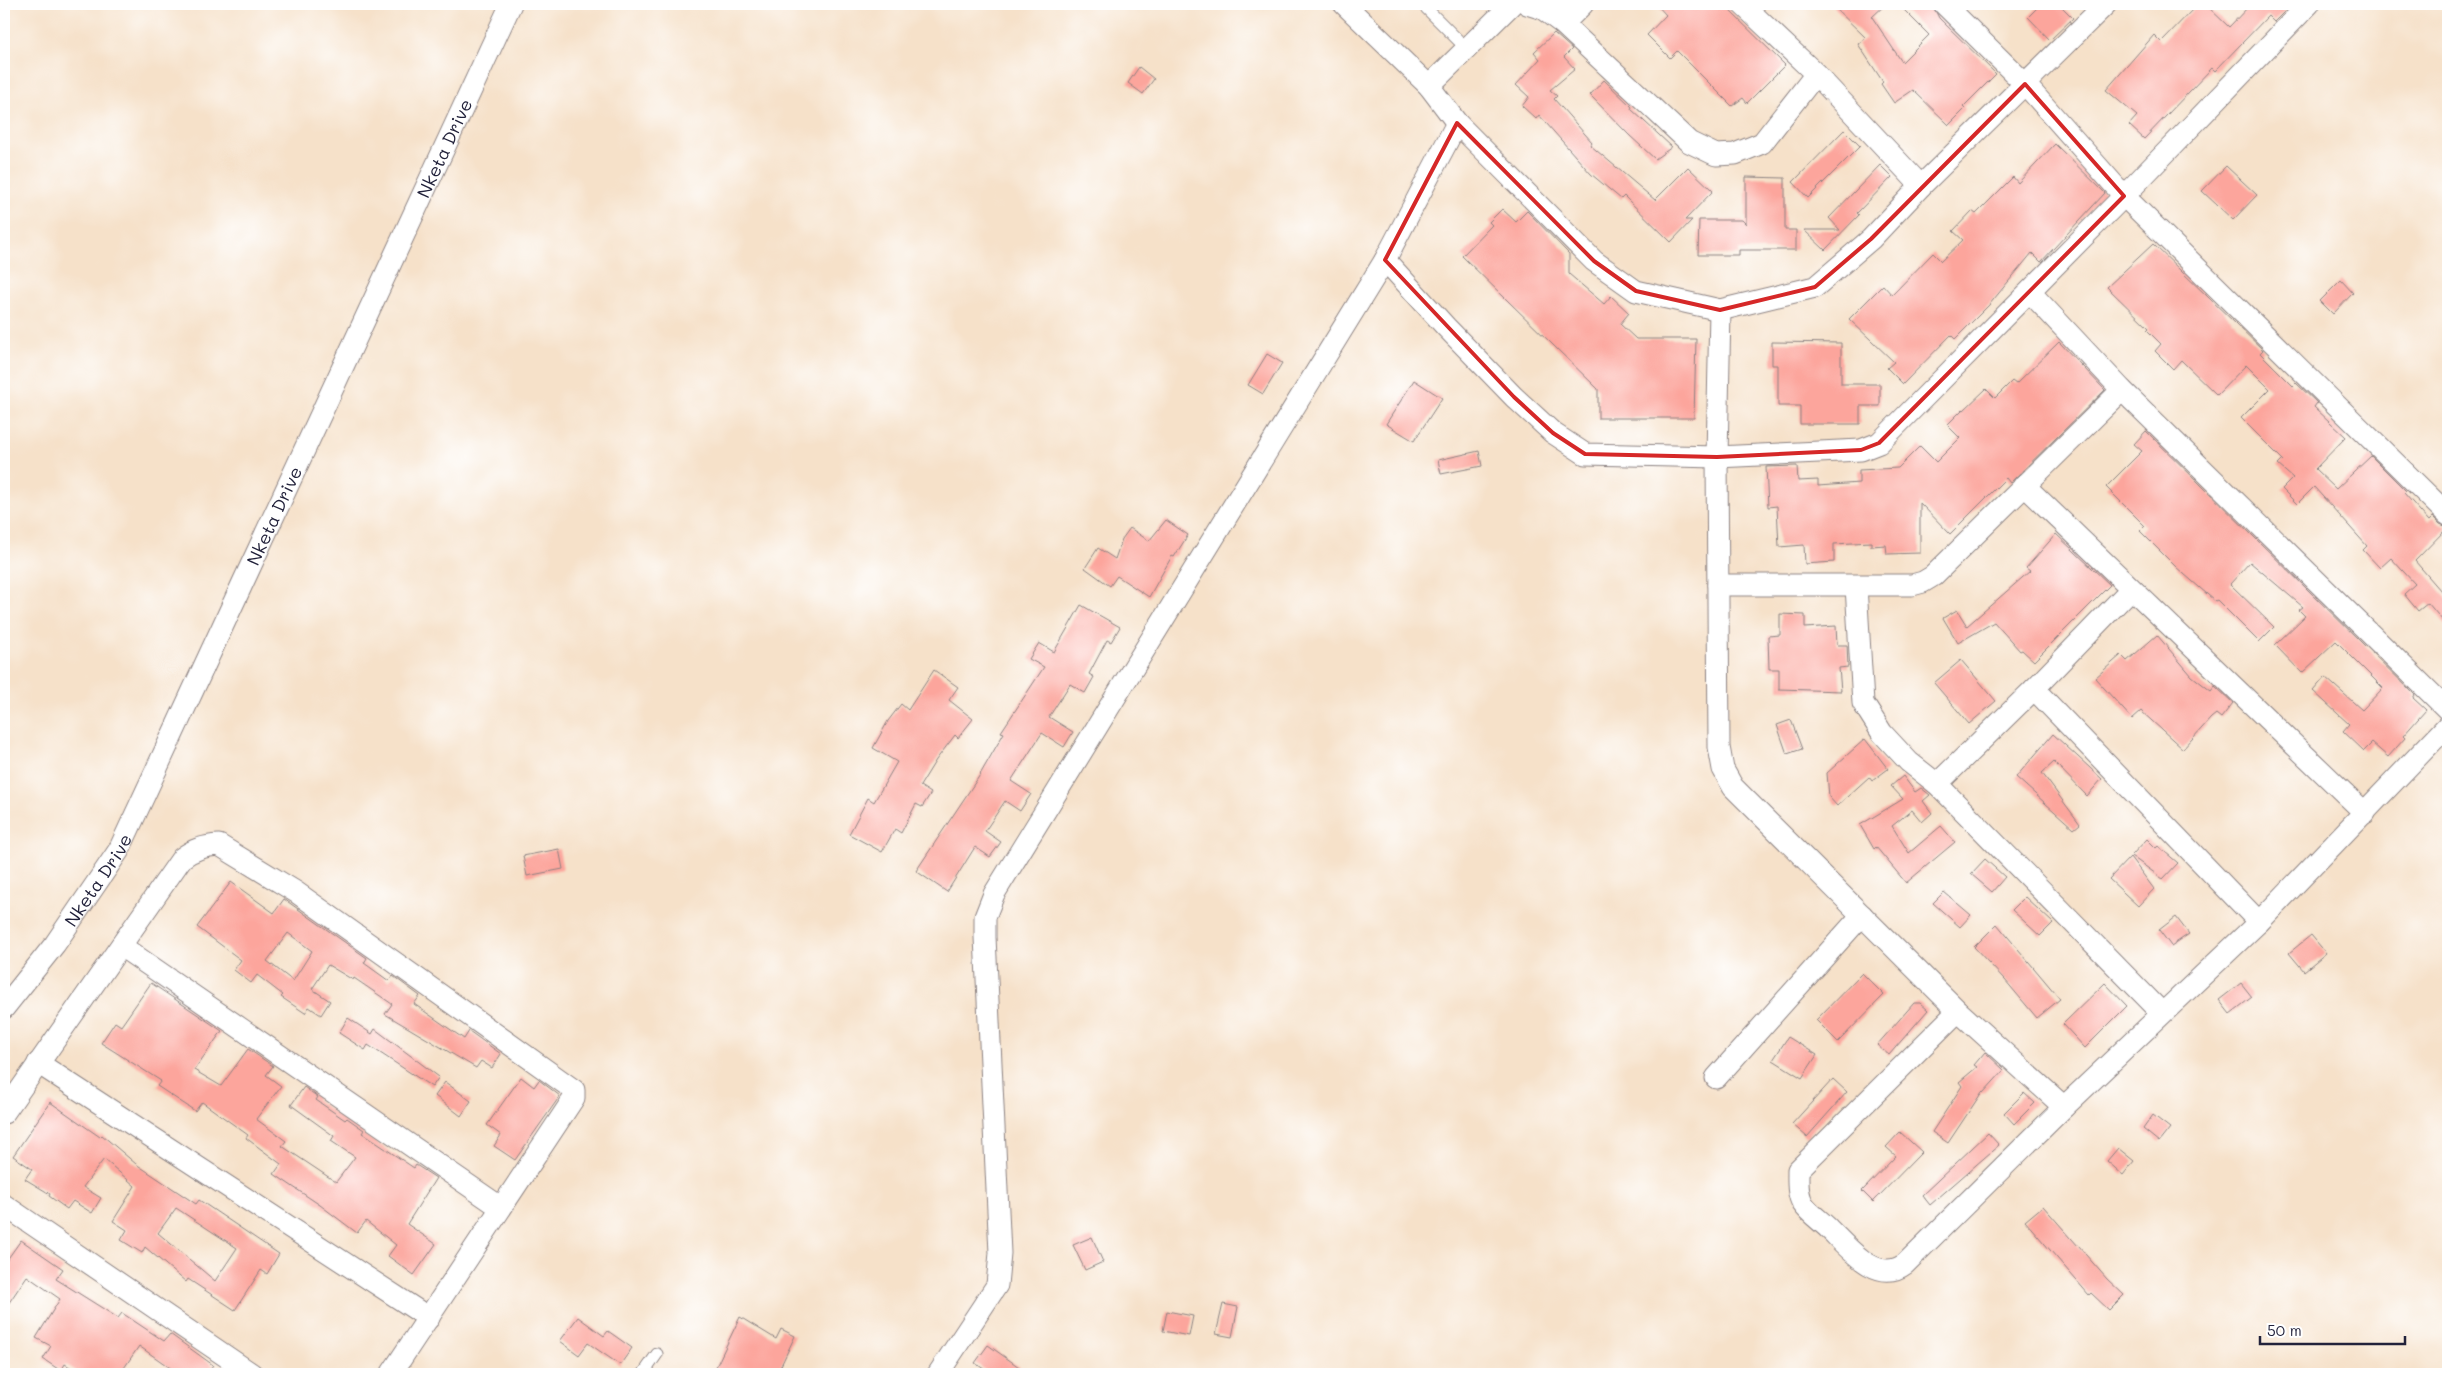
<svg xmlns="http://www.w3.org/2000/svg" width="2452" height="1378" viewBox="0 0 2452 1378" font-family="Mali,sans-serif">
<rect width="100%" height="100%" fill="#fff"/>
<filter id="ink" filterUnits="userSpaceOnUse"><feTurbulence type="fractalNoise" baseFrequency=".02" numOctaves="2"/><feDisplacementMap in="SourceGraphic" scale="10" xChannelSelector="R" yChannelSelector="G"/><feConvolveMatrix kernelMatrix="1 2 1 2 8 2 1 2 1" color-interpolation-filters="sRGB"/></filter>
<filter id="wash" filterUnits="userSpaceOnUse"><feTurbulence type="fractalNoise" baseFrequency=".0096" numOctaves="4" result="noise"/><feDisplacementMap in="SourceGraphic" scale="20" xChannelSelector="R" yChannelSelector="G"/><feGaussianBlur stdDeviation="1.12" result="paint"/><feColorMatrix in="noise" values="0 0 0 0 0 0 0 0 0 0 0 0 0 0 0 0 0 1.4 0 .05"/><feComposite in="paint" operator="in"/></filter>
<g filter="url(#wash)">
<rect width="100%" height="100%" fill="#f6e1c9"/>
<g id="blocks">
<path fill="#fca59c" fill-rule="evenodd" d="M1656 4H1723L1785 65 1747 103 1743 98 1732 106 1677 51 1670 58 1647 35 1666 15Z
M1831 4H1886L1872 17 1902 62 1929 35 1898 4H1932L1939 18 1996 74 1963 107 1965 109 1949 125 1913 90 1894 103 1881 84 1883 82 1858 44 1866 38Z
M2041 4H2059L2073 18 2050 40 2028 17Z
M2198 4H2205L2229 27 2251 4H2292L2274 22 2268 16 2215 71 2212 68 2144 139 2129 125 2137 116 2106 90 2154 35 2161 42Z
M1554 33 1572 49 1564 57 1575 69 1550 90 1557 96 1554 99 1592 142 1590 145 1655 200 1688 167 1713 191 1685 220H1692L1671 242 1624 196 1621 199 1591 174 1539 115 1536 119 1522 106 1529 97 1516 85 1540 59 1534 52Z
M1139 67 1154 79 1143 94 1128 83Z
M1604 80 1632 107 1631 109 1672 147 1655 159 1629 135 1590 95Z
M1844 130 1860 146 1808 198 1793 182Z
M2055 144 2105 193 2041 262 2032 253 1989 305 1955 339 1951 335 1903 384 1887 368 1894 362 1849 319 1883 285 1892 295 1933 253 1941 261 1963 240 1953 231 1972 211 1976 214 2013 177 2018 183Z
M1880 165 1892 177 1857 213 1859 215 1825 250 1804 230H1840L1829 218Z
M2226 166 2257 195 2233 220 2202 191Z
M1746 177 1785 178V230H1796V250H1739V255H1698L1699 220H1742L1746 224Z
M1502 209 1516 222 1527 211 1569 254V274L1604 304 1611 296 1629 313 1620 324 1636 339H1696L1694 418H1598V389L1462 256 1492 225 1489 222Z
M2153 244 2263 350 2260 353 2293 386 2296 383 2317 403 2314 407 2346 437 2315 469 2336 489 2371 456 2406 491 2404 493 2429 521 2433 517 2440 524 2448 527 2415 561 2448 599V627L2428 603 2418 611 2404 594 2415 584 2391 558 2380 568 2363 550 2367 546 2314 487 2297 504 2282 489 2293 478 2278 465 2283 460 2241 418 2270 389 2246 365 2217 395 2181 360 2173 369 2155 351 2161 344 2147 330 2149 328 2107 287Z
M2341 280 2353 293 2333 314 2320 301Z
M1772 342 1841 343V384H1880V406H1860V424H1800V406H1778V365H1772Z
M2059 342 2105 390 2010 483 2006 478 1950 534 1920 503V553L1887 554 1886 545 1871 546V542L1834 544V562L1805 564 1804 545 1779 547 1777 506 1768 507 1766 467 1797 466 1798 481 1818 480V486L1859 483V470L1898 468 1920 446 1936 462 1960 438 1947 425 1963 409 1964 410 1986 389 1995 398 2012 381 2016 384Z
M1267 354 1282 363 1263 394 1248 385Z
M1414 380 1442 398 1414 441 1386 424Z
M2146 431 2415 695 2413 698 2426 710 2403 736 2405 738 2388 757 2372 743 2364 751 2343 731 2349 724 2313 691 2325 677 2362 710 2383 688 2336 641 2302 673 2275 645 2305 616 2299 610 2303 607 2250 562 2230 584 2274 627 2259 642 2217 600 2215 601 2176 567 2140 531 2145 526 2106 487 2142 451 2134 444Z
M1479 451 1482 466 1441 474 1438 460Z
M1166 520 1188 535 1174 557 1172 556 1149 597 1117 576 1110 586 1085 568 1098 548 1115 559 1122 539 1130 528 1149 541Z
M2056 534 2110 585 2034 661 2022 650 2020 651 1994 622 1958 643 1943 618 1957 610 1967 626 2030 571 2026 568Z
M1081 605 1120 627 1111 642 1107 640 1089 674 1094 677 1085 693 1070 684 1049 717 1073 732 1064 747 1042 733 1011 781 1031 794 1020 811 1005 801 985 831 1001 842 990 857 975 847 947 892 916 871 978 778 1004 733 1001 732 1044 667 1029 659 1039 643 1054 652Z
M1780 614 1805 615V628L1836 626 1837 645H1847L1848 667 1839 668 1841 691 1779 689V669H1769L1768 636 1780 635Z
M2157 635 2192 676 2211 691 2215 686 2233 703 2221 718 2216 714 2211 718 2183 749 2141 711 2132 719 2095 678 2121 655 2127 661Z
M1961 660 1996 701 1969 724 1934 683Z
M934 670 958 687 949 700 973 719 958 738 955 735 936 760 920 786 931 793 922 807 916 804 901 833 895 829 882 852 849 834 868 798 874 802 897 762 873 748 888 721 901 704 908 710Z
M1791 720 1802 749 1787 754 1777 725Z
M2053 734 2102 779 2087 796 2054 762 2042 773 2080 824 2074 829 2016 777Z
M1865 739 1888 769 1872 781 1869 777 1837 806 1829 797 1827 773Z
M1903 776 1915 792 1921 788 1930 795 1923 801 1932 813 1922 822 1912 810 1892 826 1909 853 1941 826 1955 842 1906 883 1876 847 1874 849 1860 825 1903 799 1891 786Z
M2147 839 2156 848 2158 846 2178 863 2163 879 2131 856Z
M559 849 563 869 527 876 523 856Z
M2130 857 2154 889 2138 906 2109 879Z
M1985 859 2005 877 1992 892 1971 874Z
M231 882 274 913 284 899 319 924 367 958 364 963 389 981 393 976 420 996 414 1004 464 1039 469 1031 501 1054 492 1068 481 1061 476 1068 385 1014 392 1004 354 978 353 980 328 965 312 989 330 1001 321 1015 309 1007 305 1013 281 997 283 995 257 975 251 983 234 970 241 960 197 927ZM288 933 312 951 293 981 267 961Z
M1944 892 1971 915 1960 927 1933 903Z
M2025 897 2053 923 2040 936 2012 910Z
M2176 917 2189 934 2171 946 2159 930Z
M1997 924 2060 999 2037 1018 2005 980 1974 947Z
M2311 935 2326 953 2304 971 2289 953Z
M1862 973 1884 995 1838 1042 1816 1020Z
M151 983 222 1031 194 1070 221 1086 248 1049 273 1066 266 1075 281 1086 256 1119 286 1141 282 1146 336 1182 355 1157 331 1141 334 1136 291 1105 304 1087 318 1097 316 1100 345 1120 347 1118 364 1130 362 1133 414 1168 416 1165 436 1178 407 1224 436 1244 414 1275 388 1256 396 1245 366 1221 357 1233 320 1205 274 1174 281 1164 246 1138 248 1135 202 1102 195 1111 157 1086 161 1081 101 1043 115 1022 121 1026Z
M2105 983 2127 1006 2085 1048 2063 1024Z
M2241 983 2252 997 2230 1014 2219 1000Z
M1914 1003H1920L1928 1010 1889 1055 1877 1045Z
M348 1018 372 1034 375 1029 439 1077 432 1087 368 1045 365 1050 339 1033Z
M1788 1037 1817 1055 1802 1078 1773 1060Z
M1985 1052 2004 1070 1983 1093 1982 1092 1948 1143 1932 1132 1962 1086 1959 1082 1977 1067 1974 1065Z
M521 1077 534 1087 539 1080 560 1096 515 1160 494 1146 501 1135 487 1125Z
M1833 1079 1847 1092 1807 1137 1792 1124Z
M445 1082 471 1101 461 1116 435 1096Z
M2024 1093 2035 1103 2014 1124 2004 1113Z
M50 1102 100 1137 102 1135 136 1164 196 1204 199 1200 279 1254 267 1274 261 1270 235 1310 188 1279 186 1282 145 1247 142 1253 121 1240 127 1230 113 1221 135 1186 104 1159 83 1187 101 1198 92 1213 73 1201 67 1209 49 1196 50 1194 25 1179 32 1169 13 1156ZM176 1208 237 1248 215 1281 158 1233Z
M2153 1115 2170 1128 2159 1142 2143 1129Z
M1900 1132 1922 1152 1873 1202 1862 1191 1896 1156 1886 1147Z
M1988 1133 1999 1145 1930 1205 1922 1195Z
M2118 1148 2134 1161 2123 1175 2107 1161Z
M2043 1206 2107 1279 2124 1295 2109 1310 2091 1293 2089 1295 2025 1221Z
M1092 1237 1103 1262 1085 1270 1073 1245Z
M21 1240 63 1269 56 1279 118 1318 122 1313 164 1341 170 1334 213 1365 206 1374H179L139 1346 120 1374H81L65 1364 61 1371 43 1359 51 1346 36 1338 60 1299 27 1276 4 1310V1264Z
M1223 1304 1238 1307 1232 1337 1216 1334Z
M1167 1311 1193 1316 1189 1336 1163 1331Z
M578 1317 604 1336 608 1331 632 1348 620 1365 588 1343 579 1355 560 1341Z
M740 1317 776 1339 781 1329 795 1336 777 1374H725L715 1369Z
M988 1345 1029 1374H991L975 1363Z"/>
</g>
</g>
<g filter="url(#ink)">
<use href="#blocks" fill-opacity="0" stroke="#8c8282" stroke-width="1"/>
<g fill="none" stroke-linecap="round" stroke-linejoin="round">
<g stroke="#8c8282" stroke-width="13">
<path id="lane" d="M1422 4 1467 49
M643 1374 657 1354"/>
</g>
<g stroke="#8c8282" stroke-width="23">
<g id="street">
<path d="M1344 4 1429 86 1457 123 1594 261 1636 291 1720 310 1815 287 1871 239 1921 186 2106 4"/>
<path d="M1527 4 1543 9 1563 24 1689 142 1716 155 1735 154 1762 143 1816 74"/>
<path d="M1742 4 1816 74 1921 186"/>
<path d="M1944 4 2025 84 2124 196 2448 515"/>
<path d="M1563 24 1583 4"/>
<path d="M1429 86 1512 4"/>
<path d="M1385 260 1446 327 1514 397 1553 433 1585 454 1717 457 1861 450 1879 443 2124 196 2309 4"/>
<path d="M2030 292 2122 390 2448 710"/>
<path d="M1720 310 1717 457 1719 747 1723 769 1733 787 1958 1011 2064 1107"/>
<path d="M2024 485 2365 813"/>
<path d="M1718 585H1912L1923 582 1933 576 2122 390"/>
<path d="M1856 586 1863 703 1882 733 1909 762 1937 784 2162 1013"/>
<path d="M2034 689 2259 922"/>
<path d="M1937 784 2034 689 2131 589"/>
<path d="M121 946 500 1207"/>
<path id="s1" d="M4 1008 55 944 119 850 511 4"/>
<path d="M1958 1011 1798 1170C1798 1182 1797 1194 1803 1204 1809 1213 1821 1221 1829 1229 1848 1247 1877 1285 1905 1264L2064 1107 2259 922 2448 725"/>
<path d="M38 1063 429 1318"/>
<path d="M1716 1078 1862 915"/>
<path d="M4 1113 182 858C194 849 204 846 219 845L296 892 574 1090V1098L391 1374"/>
<path d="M4 1205 252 1374"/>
<path d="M938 1374 997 1285 1000 1253 985 937V917L994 894 1385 260 1457 123"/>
</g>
</g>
<use href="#lane" stroke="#fff" stroke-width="11"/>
<use href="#street" stroke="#fff" stroke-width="21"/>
</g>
</g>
<path fill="none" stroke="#d62828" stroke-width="4" stroke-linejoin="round" d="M2025 84 2124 196 1879 443 1861 450 1717 457 1585 454 1553 433 1514 397 1385 260 1457 123 1594 261 1636 291 1720 310 1815 287 1871 239Z"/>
<g text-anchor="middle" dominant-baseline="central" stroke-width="4" stroke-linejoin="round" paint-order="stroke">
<g font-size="18" fill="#22223b" stroke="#fff">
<text stroke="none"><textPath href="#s1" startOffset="969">Nketa Drive</textPath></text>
<text stroke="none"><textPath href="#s1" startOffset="564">Nketa Drive</textPath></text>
<text stroke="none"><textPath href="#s1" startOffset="159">Nketa Drive</textPath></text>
</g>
</g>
<rect width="2452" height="1378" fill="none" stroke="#fff" stroke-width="20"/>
<path d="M2260 1336v8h145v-8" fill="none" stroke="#22223b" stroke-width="2.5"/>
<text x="2267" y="1336" font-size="15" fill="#22223b" stroke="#ffffff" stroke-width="4" paint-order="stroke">50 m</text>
</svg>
